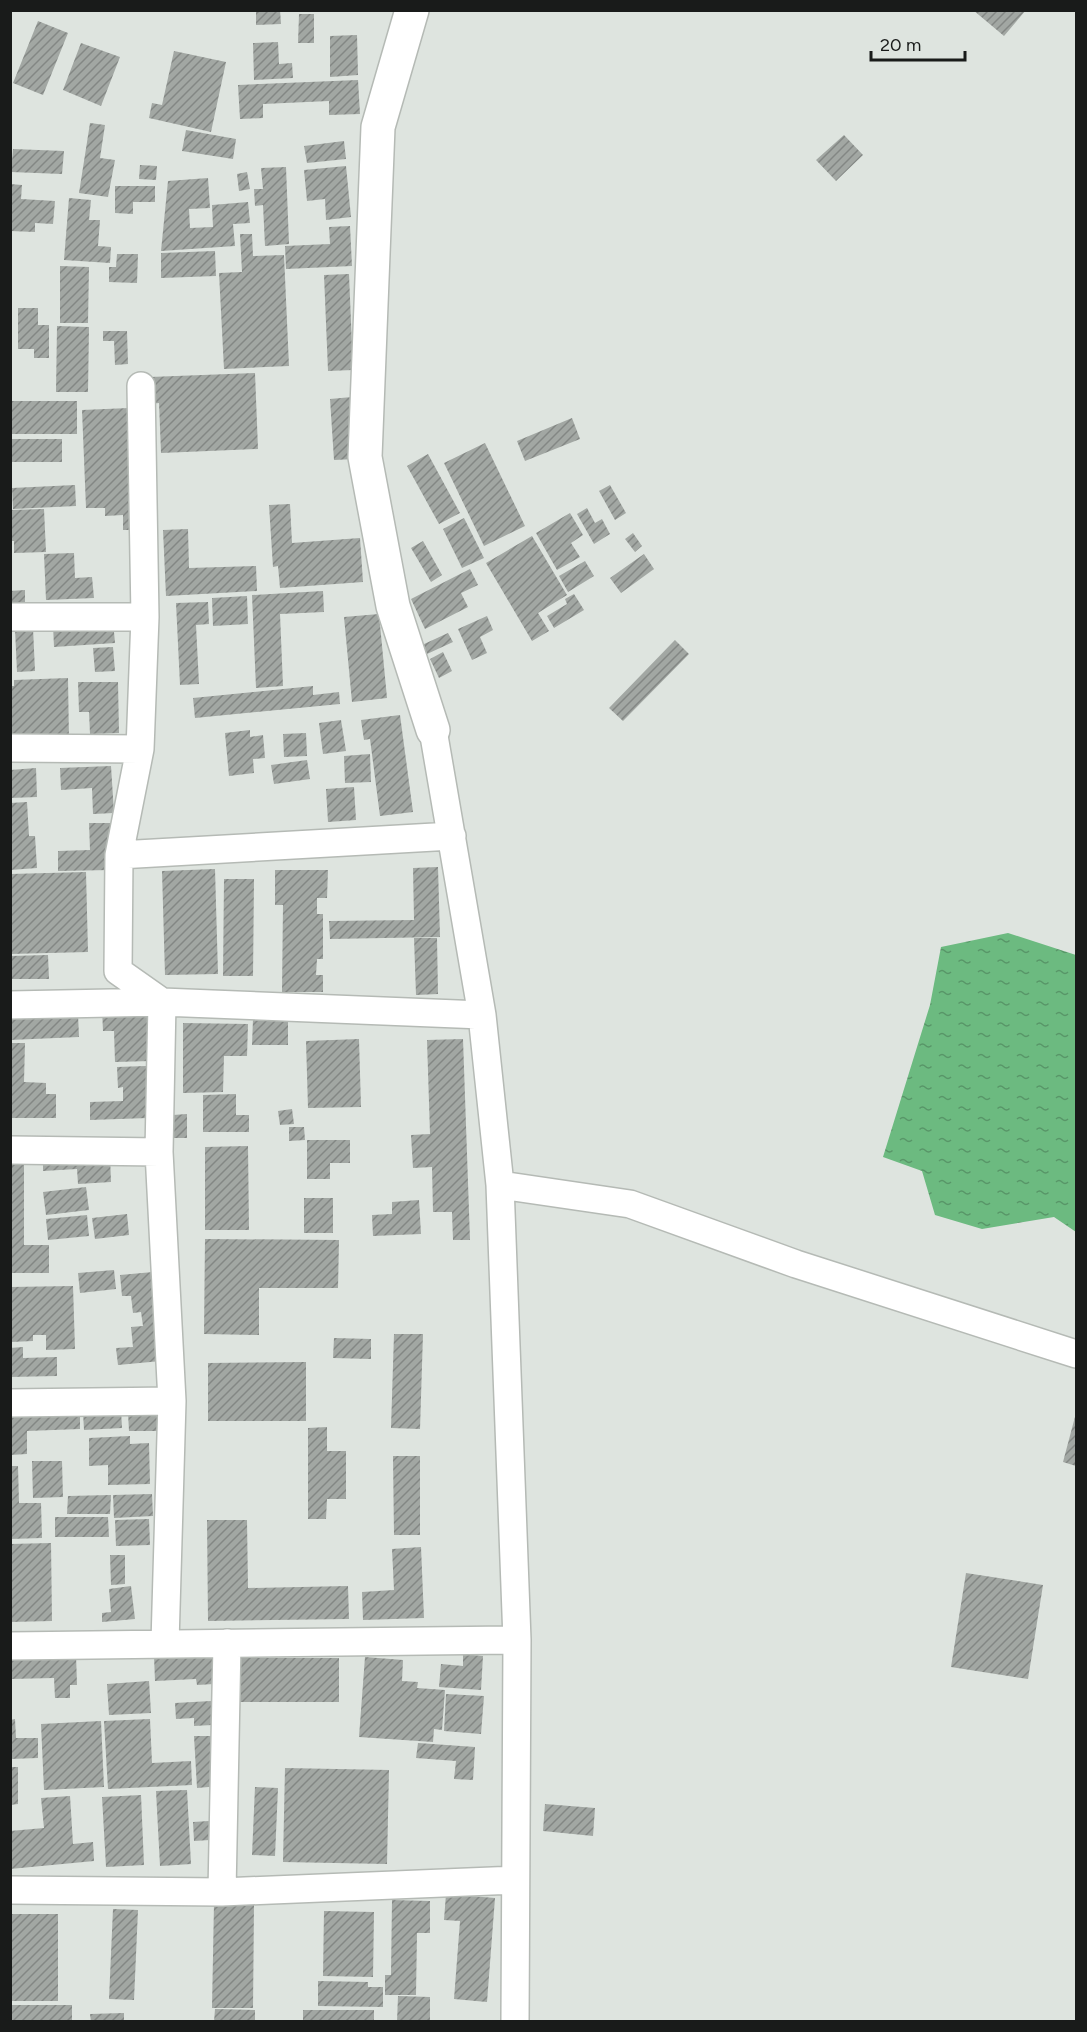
<svg xmlns="http://www.w3.org/2000/svg" width="1087" height="2032" viewBox="0 0 1087 2032" font-family="Figtree,sans-serif">
<defs>
<pattern id="water-ripples" width="26" height="14" patternUnits="userSpaceOnUse" patternTransform="scale(1.5)"><rect width="26" height="14" fill="#6cba80"/><path d="M2 4q2-2 4 0t4 0M15 11q2-2 4 0t4 0" fill="none" stroke="#589668"/></pattern>
<pattern id="building-hatch" width="6" height="6" patternUnits="userSpaceOnUse" patternTransform="scale(1.5)"><rect width="6" height="6" fill="#a2a7a3"/><path d="M-1 1l2-2M0 6l6-6M5 7l2-2" fill="none" stroke="#838784"/></pattern>
</defs>
<rect width="100%" height="100%" fill="#dee4df"/>
<path fill="url(#water-ripples)" d="M1008 933 1076 955V1232L1054 1217 982 1229 935 1215 922 1171 883 1157 930 1005 941 947Z"/>
<path fill="url(#building-hatch)" d="M256 10H280L281 24 256 25Z
M973 10H1026L1004 36Z
M299 14H314V43H298Z
M38 21 68 33 43 95 13 83Z
M357 35 358 75 330 77V36Z
M278 42 279 64 292 63 293 78 254 80 253 43Z
M81 43 120 57 101 106 63 90Z
M174 51 226 62 211 132 149 118 152 103 162 105Z
M358 80 360 114 329 115V101L263 104V118L240 119 238 85Z
M90 123 105 125 100 158 115 160 108 197 79 193Z
M186 130 236 139 233 159 182 151Z
M844 135 863 155 836 181 816 160Z
M344 141 346 159 307 163 304 146Z
M13 149 64 151 62 174 11 172Z
M140 165 157 166 156 180 139 179Z
M346 166 351 217 326 220 325 199 307 201 304 170Z
M286 167 289 244 265 246 263 205 255 206 254 189H263L261 168Z
M247 172 250 189 239 191 237 174Z
M208 178 210 208 189 209 190 228 213 227 212 205 248 202 250 223 233 224 235 246 161 251 168 181Z
M10 184 22 185 21 199 55 201 53 224 35 223V232L10 231Z
M115 186H155V202H133V214L115 213Z
M69 198 91 200 89 220H100L98 246 111 247 110 263 64 260Z
M350 226 352 266 286 269 285 246 330 244 329 227Z
M240 234H252L253 256 284 255 289 366 224 369 219 273 242 272Z
M215 251 216 276 161 278V253Z
M117 254H138L137 283 109 282V267H116Z
M60 266 89 267 88 323H60Z
M349 274 353 370 328 371 324 275Z
M18 308H38V325H49V358H34V349H18Z
M57 326 89 327 88 392H56Z
M103 331H127L128 364 115 365 114 341H103Z
M255 373 258 449 161 453 159 403 151 404 150 377Z
M352 397 356 459 334 460 330 399Z
M10 401H77V434H10Z
M129 408 134 530H123V515L105 516V508H86L82 410Z
M572 418 580 439 525 461 517 441Z
M10 439H62V462H10Z
M485 443 525 526 484 546 444 463Z
M428 454 460 513 439 524 407 466Z
M75 485 76 506 13 509 12 488Z
M610 485 626 513 615 520 599 491Z
M290 504 292 543 360 538 363 582 280 588 278 566 273 567 269 505Z
M587 508 595 523 602 519 610 534 594 544 577 514Z
M44 509 46 552 14 553V541H10V510Z
M570 513 583 535 571 543 580 557 557 570 536 533Z
M464 518 484 558 462 568 443 529Z
M188 529 189 568 256 566 257 591 166 596 163 530Z
M633 533 642 546 635 552 625 539Z
M532 536 567 595 538 613 549 631 532 641 486 563Z
M423 541 442 575 431 582 411 548Z
M74 553 75 578 92 577 94 598 46 600 44 554Z
M644 554 654 569 621 593 610 578Z
M585 561 594 576 568 592 559 576Z
M470 569 478 585 461 593 468 607 425 629 411 599Z
M25 590V602H10V591Z
M323 591 324 612 280 614 283 686 256 688 252 595Z
M574 594 584 610 554 628 547 616 567 604 565 599Z
M247 596 248 624 213 626 212 598Z
M208 602 209 624 196 625 199 684 180 685 176 603Z
M379 614 387 698 352 702 344 617Z
M487 616 493 630 480 637 487 653 472 660 458 629Z
M113 621 115 643 54 647 53 625Z
M33 628 35 671 17 672 15 629Z
M448 633 453 642 427 654 422 645Z
M675 640 689 654 623 721 609 708Z
M113 647 115 671 95 672 93 648Z
M443 652 452 671 439 678 430 659Z
M68 678 69 741 10 743V686H14V680Z
M78 682H118L119 733 90 734 89 712H79Z
M313 686V695L339 692 340 704 195 718 193 698Z
M400 715 413 812 380 816 370 739 364 740 361 720Z
M341 720 346 751 323 754 319 723Z
M250 730V737L263 735 265 758 253 759 254 773 229 776 225 733Z
M306 733 307 756 284 757 283 734Z
M370 754 371 782 345 783 344 756Z
M307 760 310 779 274 784 271 765Z
M111 766 114 813 93 814 92 788 61 790 60 768Z
M36 768 37 797 10 798V770Z
M354 787 356 820 328 822 326 789Z
M27 802 29 836H35L37 868 10 870V803Z
M89 823H110L111 870 58 871V851L90 850Z
M438 867 440 937 330 939 329 921 414 920 413 868Z
M215 869 218 974 165 975 162 871Z
M275 870H328L327 898H317V914H323V959H317L316 975H323V992H282L283 905H275Z
M86 872 88 952 10 954V874Z
M224 879H254L253 976H223Z
M414 938H437L438 994 416 995Z
M48 955 49 979H10V956Z
M149 1008 151 1061 115 1062 114 1031H103L102 1009Z
M78 1014 79 1037 10 1040V1017Z
M253 1019H288V1045H252Z
M183 1023 248 1024 247 1056H224L223 1092 183 1093Z
M359 1039 361 1107 308 1108 306 1041Z
M463 1039 470 1240H453L452 1212H433L432 1167 413 1168 411 1135 430 1134 427 1040Z
M10 1043H25L24 1082 46 1083V1094H56V1118H10Z
M146 1066 148 1118 90 1120V1102L123 1101V1087L118 1088 117 1067Z
M236 1094V1115H249V1132H203V1095Z
M292 1109 294 1124 280 1125 278 1111Z
M187 1114V1138H174L173 1115Z
M289 1127H304L305 1140 289 1141Z
M307 1140H350V1163H330V1179H307Z
M248 1146 249 1230H205V1147Z
M110 1156 111 1182 78 1184 77 1169 43 1171V1160Z
M10 1164H24V1245H49V1273H10Z
M86 1187 89 1210 46 1215 43 1192Z
M304 1198H333V1233H304Z
M419 1200 421 1234 373 1236 372 1215 392 1214V1202Z
M127 1214 129 1235 95 1239 92 1218Z
M87 1215 89 1236 48 1240 46 1219Z
M205 1239 339 1240 338 1288H259V1335L204 1334Z
M114 1270 116 1289 80 1293 78 1273Z
M153 1272 161 1361 118 1365 116 1348 133 1347 131 1327 143 1326 141 1312 133 1313 131 1296H122L120 1275Z
M73 1286 75 1349 46 1350V1335H33V1341L11 1342 10 1287Z
M394 1334H423L420 1429 391 1428Z
M334 1338 371 1339V1359L333 1358Z
M23 1347V1358L57 1357V1376L10 1377V1348Z
M306 1362V1421H208V1363Z
M121 1410 122 1428 84 1430 83 1412Z
M80 1412V1429L27 1431V1454L10 1455V1414Z
M162 1412V1431H129L128 1413Z
M1076 1413V1466L1063 1462Z
M327 1427V1451H346V1499H327L326 1519H308V1428Z
M130 1436V1444L149 1443 150 1484 108 1485V1465L89 1466V1438Z
M393 1456H420V1535H394Z
M32 1461H62L63 1497 33 1498Z
M10 1466H18L19 1503H41L42 1538 10 1539Z
M152 1494 153 1516 114 1518 113 1495Z
M111 1495 110 1514H67L68 1496Z
M55 1517H108L109 1537H55Z
M149 1519 150 1545 116 1546 115 1520Z
M207 1520H247L248 1588 348 1586 349 1619 208 1621Z
M51 1543 52 1621 10 1622V1544Z
M421 1547 424 1618 363 1620 362 1592 394 1590 392 1549Z
M110 1555H125V1584L111 1585Z
M966 1573 1043 1585 1028 1679 951 1667Z
M131 1586 135 1619 102 1622V1613L111 1612 109 1589Z
M212 1652 214 1684 197 1685 196 1679 155 1681 154 1656Z
M76 1654 77 1685H70V1698H55L54 1678 10 1679V1655Z
M463 1654 483 1656 481 1690 439 1687 441 1664 463 1666Z
M365 1657 403 1660 402 1681 418 1682 417 1688 445 1690 442 1730 434 1729 433 1742 359 1737Z
M228 1658H339V1702H228Z
M149 1681 151 1713 109 1715 107 1684Z
M446 1694 484 1696 481 1734 444 1731Z
M211 1701 212 1725 194 1726V1718L176 1719 175 1703Z
M15 1719 16 1738H38V1758L10 1759V1720Z
M150 1719 152 1763 191 1761 192 1785 108 1789 104 1721Z
M101 1721 104 1787 44 1790 41 1724Z
M194 1736H211L212 1764 220 1786 197 1788Z
M418 1743 475 1747 473 1780 454 1779 456 1761 416 1758Z
M10 1767H18V1804L10 1805Z
M285 1768 389 1770 387 1864 283 1862Z
M255 1787 278 1788 275 1856 252 1855Z
M187 1790 191 1864 160 1866 156 1791Z
M141 1795 144 1865 106 1867 102 1797Z
M70 1796 73 1844 93 1842 94 1861 10 1869V1831L44 1828 41 1798Z
M545 1804 595 1808 593 1836 543 1831Z
M209 1821 210 1840 194 1841 193 1822Z
M446 1894 495 1898 487 2002 454 1999 460 1921 444 1920Z
M392 1900 430 1901V1933H417L416 1995H385V1975H391Z
M214 1903 254 1904 253 2008H212Z
M113 1909 138 1910 134 2000 109 1999Z
M324 1911 374 1912 373 1977 323 1976Z
M10 1914H58V2001H10Z
M318 1981 368 1982V1987H383V2007L318 2006Z
M398 1996 430 1997V2022H397Z
M10 2005H72V2022H10Z
M215 2009 255 2010V2022H214Z
M303 2010H374V2022H303Z
M124 2013V2022H91L90 2014Z"/>
<g fill="none" stroke-linecap="round" stroke-linejoin="round">
<g stroke="#b5bab5" stroke-width="30">
<path id="minor" d="M141 386 145 617 140 749 119 855 118 971 162 1002 159 1152 172 1401 165 1643
M10 617H145
M433 730 482 1015 500 1185 517 1640 515 2022
M10 748 140 749
M119 855 452 836
M10 1005 162 1002 482 1015
M10 1150 159 1152
M500 1185 630 1204 796 1264 1076 1354
M10 1403 172 1401
M10 1646 517 1640
M10 1890 222 1892 515 1880
M222 1892 227 1643"/>
</g>
<g stroke="#b5bab5" stroke-width="36">
<path id="tertiary" d="M412 10 378 127 365 457 393 606 433 730"/>
</g>
<use href="#minor" stroke="#fff" stroke-width="27"/>
<use href="#tertiary" stroke="#fff" stroke-width="33"/>
</g>
<rect width="1087" height="2032" fill="none" stroke="#191b1a" stroke-width="24"/>
<path d="M871 51v9h94v-9" fill="none" stroke="#191b1a" stroke-width="3"/>
<text x="880" y="51" font-size="18" fill="#191b1a" stroke="#dee4df" stroke-width="4.5" paint-order="stroke">20 m</text>
</svg>
